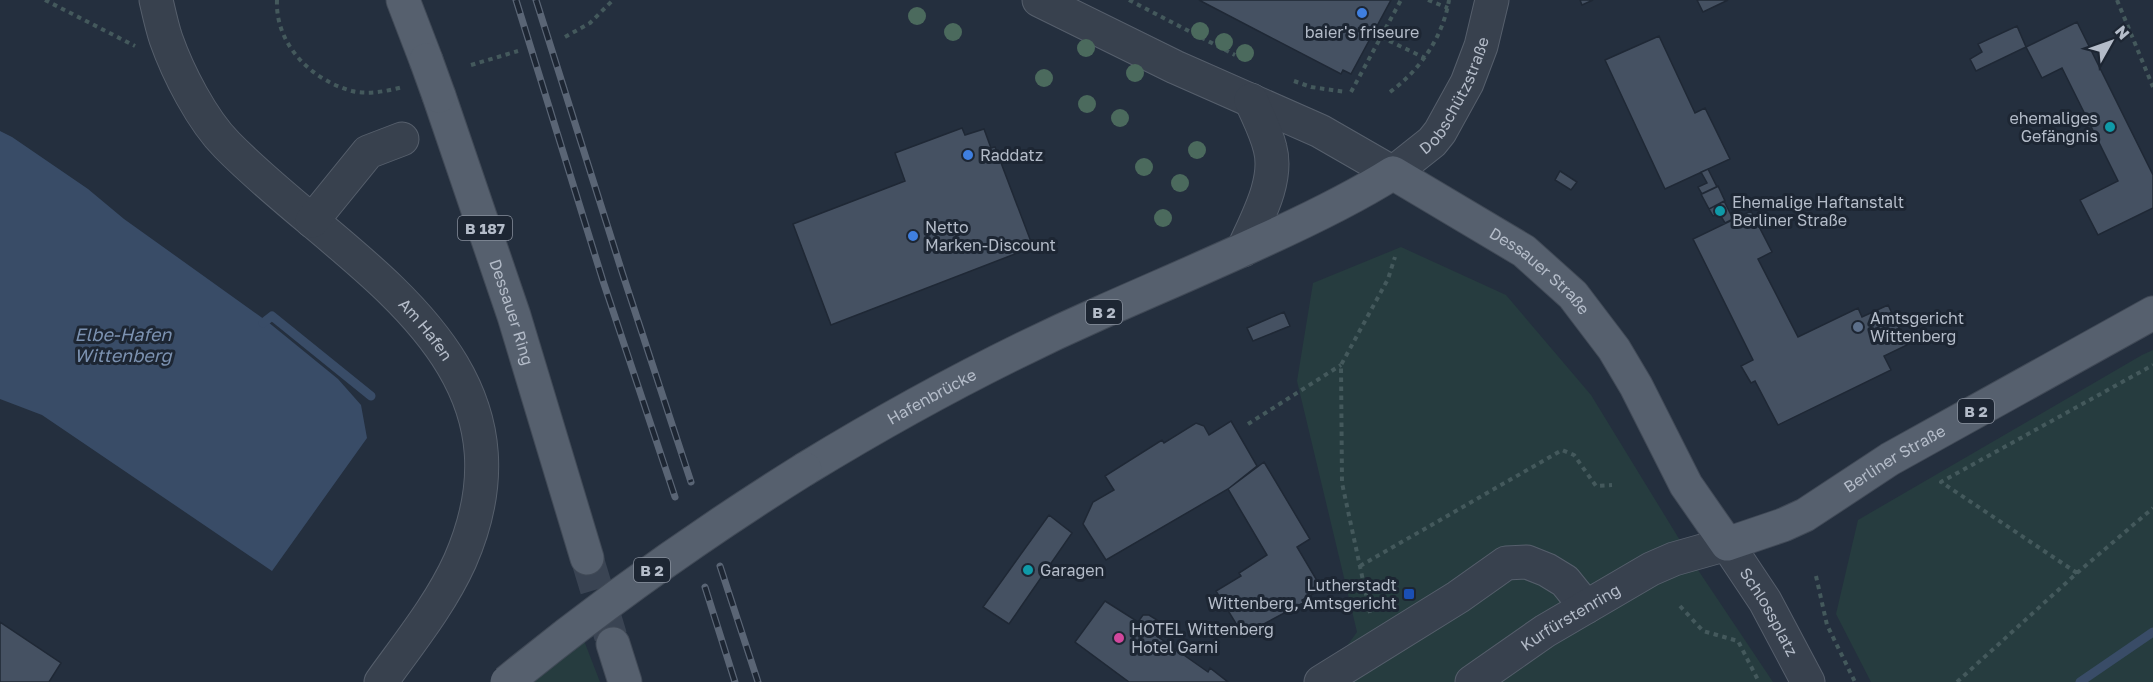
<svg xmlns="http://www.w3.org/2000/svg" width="2153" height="682" viewBox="0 0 2153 682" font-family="'Golos Text',sans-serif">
<rect width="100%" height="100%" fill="#242f3e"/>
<path fill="#263c3f" d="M1401 247 1506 295 1591 395 1700 573 1773 682H1321L1357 632 1297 381 1313 283Z
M2153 350V682H1871L1836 614 1858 520 2142 355Z
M583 638 600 682H532Z"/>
<path fill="#394c67" d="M0 131 12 137 88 189 124 219 268 322 338 379 361 405 367 438 272 571 42 415 0 399Z"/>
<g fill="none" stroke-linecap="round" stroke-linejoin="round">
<path stroke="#394c67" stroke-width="9" d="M263 323 272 316 371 396
M2080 682 2153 632"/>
</g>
<path fill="#455162" stroke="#1f2835" stroke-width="1.5" d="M1199 0H1391L1351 74 1343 70 1341 74Z
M1580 0H1593L1582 5Z
M1697 0H1728L1703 12Z
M2077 22 2153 175V208L2098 235 2080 200 2118 181 2062 68 2042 78 2026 47Z
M2017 26 2026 47 1976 71 1970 59 1982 52 1978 44Z
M1659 36 1695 113 1705 108 1730 159 1665 189 1605 60Z
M962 128 965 135 984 129 991 148 995 147 1033 247 831 325 793 224 905 181 895 153Z
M1708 169 1717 187 1702 194 1698 187 1707 183 1701 172Z
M1560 171 1577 182 1571 190 1555 180Z
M1718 186 1725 201 1709 209 1701 194Z
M1724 201 1733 219 1725 223 1719 213 1713 216 1709 209Z
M1751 211 1772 252 1758 259 1798 337 1858 308 1862 317 1888 305 1907 345 1884 356 1891 370 1778 425 1755 381 1751 383 1741 366 1753 360 1693 239Z
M1284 312 1290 326 1253 341 1247 328Z
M1231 421 1257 466 1228 489 1106 560 1083 524 1093 502 1114 490 1105 476 1162 440 1164 443 1196 423 1204 426 1209 435Z
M1264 462 1310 539 1297 547 1322 589 1302 600 1303 603 1243 635 1216 591 1241 576 1239 573 1267 555 1228 489Z
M1049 515 1072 533 1009 624 983 607Z
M1105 601 1138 622 1143 615H1149L1157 620 1158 629 1154 634 1208 672 1210 668 1228 682H1129L1075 642Z
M0 622 61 663 49 682H0Z"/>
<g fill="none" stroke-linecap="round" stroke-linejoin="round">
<path stroke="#3a4453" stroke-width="33" stroke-dasharray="33 16" stroke-linecap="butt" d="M587 558 613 644"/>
<g stroke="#565f6c" stroke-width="35">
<g id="minor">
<path id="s1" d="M156 0C159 13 162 27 166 39 178 73 202 120 227 145 343 264 549 357 460 561 440 605 409 643 381 682"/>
<path id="s2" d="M1039 0 1175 67 1320 131 1393 173 1432 142 1440 132 1467 83 1481 46 1492 0"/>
<path d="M312 221 368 152 402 139"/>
<path d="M1243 250C1256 220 1279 181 1270 148 1266 131 1257 115 1251 100"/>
<path d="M1321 682 1458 597 1506 563 1527 562 1547 570 1565 581 1586 607"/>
<path id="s3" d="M1472 682 1545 631 1651 569 1674 559 1727 544 1765 601 1808 682"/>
</g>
</g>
<g stroke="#414a57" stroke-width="35">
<g id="major">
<path d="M403 0 426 60"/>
<path id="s4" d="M439 96 514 316 587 558"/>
<path id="s5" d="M805 469C900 411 1000 357 1102 312 1156 288 1210 265 1264 240 1308 220 1352 199 1393 173L1524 251 1573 295 1614 349 1636 386 1686 485 1727 544 1783 525 1805 515 1890 459 2153 313"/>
<path d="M613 644 625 682"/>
</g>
</g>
<path stroke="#44595c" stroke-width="4" stroke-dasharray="4.5 4.5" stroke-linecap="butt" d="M45 0 135 46
M277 0C275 44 311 80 352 91 368 95 387 91 403 87
M1129 0 1235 55
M1428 0 1448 8
M2117 0 2153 87
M565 37 590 23 613 0
M1381 37 1425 58
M471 65 518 51
M1294 81 1311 87 1346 92
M1351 92 1401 0
M1390 92C1420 70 1443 37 1449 0
M1248 424 1341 365
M1360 566 1562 450 1574 455 1596 486 1612 485
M2077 573 1941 482 2153 365
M1816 576 1827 625 1855 682
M1680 606 1703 631 1738 641 1759 682
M1370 613 1342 483 1341 365 1388 279 1395 257
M1957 682 2077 573 2153 508"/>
<use href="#minor" stroke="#38414e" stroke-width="33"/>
<use href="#major" stroke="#56606e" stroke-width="33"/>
<g stroke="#5a6575" stroke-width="7">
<path id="rail" d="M516 0 603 281 675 497
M536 0 622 272 691 482
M720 566 758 682
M705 587 735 682"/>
</g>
<use href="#rail" stroke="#1d2633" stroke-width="4.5" stroke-dasharray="14" stroke-linecap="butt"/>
<g stroke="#414a57" stroke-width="35" stroke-linecap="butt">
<path id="major-bridge" d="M426 60 439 96
M507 682C602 604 701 534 805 469"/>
</g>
<use href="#major-bridge" stroke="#56606e" stroke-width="33"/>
</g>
<g fill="#4b6a5d">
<circle cx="917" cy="16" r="9"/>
<circle cx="1200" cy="31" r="9"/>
<circle cx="953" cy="32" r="9"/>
<circle cx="1224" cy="42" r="9"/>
<circle cx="1086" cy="48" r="9"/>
<circle cx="1245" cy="53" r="9"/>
<circle cx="1135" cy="73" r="9"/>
<circle cx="1044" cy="78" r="9"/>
<circle cx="1087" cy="104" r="9"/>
<circle cx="1120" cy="118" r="9"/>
<circle cx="1197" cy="150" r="9"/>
<circle cx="1144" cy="167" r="9"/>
<circle cx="1180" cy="183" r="9"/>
<circle cx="1163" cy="218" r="9"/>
</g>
<g fill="#3f7fe0" stroke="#1d2633" stroke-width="2">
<circle cx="1362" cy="13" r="6"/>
<circle cx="968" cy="155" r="6"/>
<circle cx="913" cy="236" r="6"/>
</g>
<g fill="#0f9aa8" stroke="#1d2633" stroke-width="2">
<circle cx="2110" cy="127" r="6"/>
<circle cx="1720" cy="211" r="6"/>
<circle cx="1028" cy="570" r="6"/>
</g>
<circle fill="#5c6f8a" stroke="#1d2633" stroke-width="2" cx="1858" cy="327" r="6"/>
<rect fill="#1a4fb4" stroke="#1d2633" stroke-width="2" x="1403" y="588" width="12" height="12" rx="3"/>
<circle fill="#d1479c" stroke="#1d2633" stroke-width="2" cx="1119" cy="638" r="6"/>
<g text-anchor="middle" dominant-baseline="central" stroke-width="6" stroke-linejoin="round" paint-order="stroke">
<g fill="#1d2633" stroke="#878f9c" stroke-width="1.5">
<rect x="458" y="216" width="54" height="24" rx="4.5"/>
<rect x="1086" y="300" width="36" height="24" rx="4.5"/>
<rect x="1958" y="399" width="36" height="24" rx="4.5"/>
<rect x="634" y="558" width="36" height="24" rx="4.5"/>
</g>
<g font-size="15" font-weight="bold" fill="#b4bcc9">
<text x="485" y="228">B 187</text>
<text x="1104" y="312">B 2</text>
<text x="1976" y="411">B 2</text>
<text x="652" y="570">B 2</text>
</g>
<g font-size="16" fill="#b4bcc9" stroke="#1d2633" text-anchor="start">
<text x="1362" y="32" text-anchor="middle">baier's friseure</text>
<text x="2098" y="118" text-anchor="end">ehemaliges<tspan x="2098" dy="18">Gefängnis</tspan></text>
<text x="980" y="155">Raddatz</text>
<text x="1732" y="202">Ehemalige Haftanstalt<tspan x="1732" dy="18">Berliner Straße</tspan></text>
<text x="925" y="227">Netto<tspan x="925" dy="18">Marken-Discount</tspan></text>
<text x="1870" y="318">Amtsgericht<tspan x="1870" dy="18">Wittenberg</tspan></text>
<text x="1040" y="570">Garagen</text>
<text x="1397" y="585" text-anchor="end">Lutherstadt<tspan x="1397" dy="18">Wittenberg, Amtsgericht</tspan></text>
<text x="1131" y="629">HOTEL Wittenberg<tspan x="1131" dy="18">Hotel Garni</tspan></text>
</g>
<g font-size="16" fill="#b4bcc9" stroke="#1d2633">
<text stroke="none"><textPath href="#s2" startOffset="496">Dobschützstraße</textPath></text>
<text stroke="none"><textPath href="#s5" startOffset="836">Dessauer Straße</textPath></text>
<text stroke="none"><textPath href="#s4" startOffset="228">Dessauer Ring</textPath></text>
<text stroke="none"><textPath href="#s1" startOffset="435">Am Hafen</textPath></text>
<text stroke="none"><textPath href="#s5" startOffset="146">Hafenbrücke</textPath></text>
<text stroke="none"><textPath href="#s5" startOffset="1360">Berliner Straße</textPath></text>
<text stroke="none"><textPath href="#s3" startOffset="372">Schlossplatz</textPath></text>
<text stroke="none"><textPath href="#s3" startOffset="118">Kurfürstenring</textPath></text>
</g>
<g font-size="18" font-style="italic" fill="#7c92b1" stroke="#1d2633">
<text x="123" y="334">Elbe-Hafen<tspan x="123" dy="21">Wittenberg</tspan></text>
</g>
</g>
<g transform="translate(2111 42) rotate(50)" stroke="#1d2633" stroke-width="4.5" paint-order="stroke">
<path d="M0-4.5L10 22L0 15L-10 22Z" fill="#b4bcc9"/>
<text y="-9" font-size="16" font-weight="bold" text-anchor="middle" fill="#b4bcc9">N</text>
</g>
</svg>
